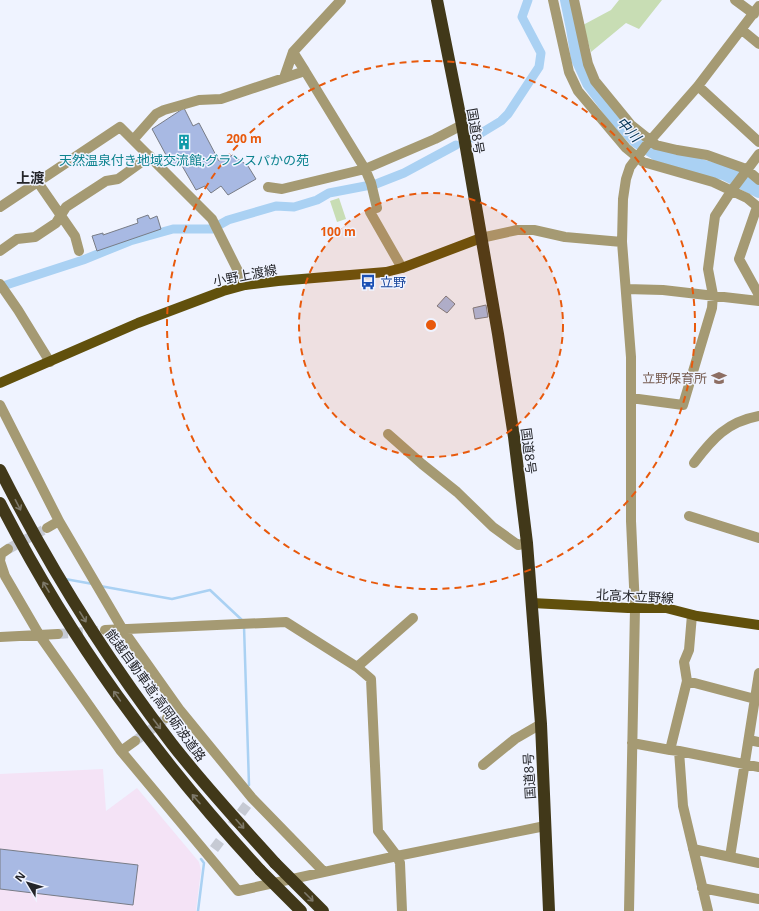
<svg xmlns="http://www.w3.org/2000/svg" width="759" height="911" viewBox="0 0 759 911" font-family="'Open Sans','Noto Sans JP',sans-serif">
<rect width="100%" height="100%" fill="#eff3ff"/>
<path fill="#f4e3f6" d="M103 769 106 811 137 788 199 862 201 870 196 911H0V774Z"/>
<path fill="#c8ddb4" d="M619 0H662L639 29 626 23 591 52 583 25 611 10Z
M339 198 346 219 337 222 330 201Z"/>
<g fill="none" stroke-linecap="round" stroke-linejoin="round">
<path stroke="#aad1f3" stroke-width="2.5" d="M65 579 93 584
M100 586 172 599 210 590 243 621
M244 626 249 785
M198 911 204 863 201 859"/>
<path stroke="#aad1f3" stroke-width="9" d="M473 138 501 121 508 114 539 67 541 53 522 17 528 0
M0 287 83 260 130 241 173 229H212L228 220 276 206 294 207 317 200 329 193 376 184 404 173 456 145"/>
<path stroke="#aad1f3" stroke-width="16" d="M568 0 574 29 579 59 590 83 616 117 637 140 662 156 711 170 724 172 759 190"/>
</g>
<path fill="#a8b9e3" stroke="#787c86" d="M184 108 193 126 199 123 219 161 233 155 248 166 256 179 228 195 221 186 211 193 205 186 196 190 181 164 172 166 152 129Z
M148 215 150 219 157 216 161 229 97 251 92 236 103 233V235L138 223 137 219Z
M446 296 455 304 447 313 437 306Z
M486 305 488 317 475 319 473 308Z
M0 849 138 865 133 905 0 889Z"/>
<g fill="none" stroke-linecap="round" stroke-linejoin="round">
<path stroke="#c6cad4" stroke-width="10" stroke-dasharray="10 5" stroke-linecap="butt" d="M8 549 47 528
M58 634 98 631
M135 741 164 720
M214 849 247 805"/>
<path stroke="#a59a73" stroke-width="10" d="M553 0 569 72 578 91 626 148 643 162 713 182 747 198 759 208
M574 0 588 64 595 81 631 125 656 145 677 150 707 155 746 169 759 180
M735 0 754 14
M742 30 759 44
M305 71 293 52 341 0
M284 78 293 52
M698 86 759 142
M133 140 156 114 164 110 199 100 221 99 305 71 365 169 371 183 377 208
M37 181 75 236 79 251
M268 187 282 189 365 169 435 139 462 125
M0 207 120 127 212 219 245 285
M757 207 739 259 759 295
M370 212 402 268
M481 238 517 230H534L565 237 622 242
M0 251 17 239 35 237 56 223 66 207 106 181 118 179 150 156
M0 284 18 310 50 362
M626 289 663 290 759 301
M631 398 683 405 712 308 713 295 708 269 715 216 732 190 759 154
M0 405 59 521 123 630 179 709 252 798 324 872
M388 434 422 464 457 492 493 527 518 545 527 543
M694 463C713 438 727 422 759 416
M689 516 759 538
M47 528 59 521
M8 549 1 554 0 561 5 576 40 636 121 751 238 891 397 856 545 826
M105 630 286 622 357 667 371 679 378 831 397 856 400 863 402 911
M0 637 58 634
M357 667 413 618
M687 681 684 662 689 650 692 615
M167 718 179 709
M749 740 759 742
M632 743 670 750 679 751 759 767
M670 750 687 681 755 699
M121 751 135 741
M679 751 683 806 708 911
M483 765 515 739 541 724
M693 849 759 863
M730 857 759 673
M702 888 759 899
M629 911 635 608 631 521V357L622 242 623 199 626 179 630 167 648 143 698 86 759 6"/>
<path stroke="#61500c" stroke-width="10" d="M0 383 138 323 223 291 245 285 278 281 386 272 402 268 481 238
M532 603 628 608H666L697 616 759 625"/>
<path stroke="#413819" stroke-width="12" d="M437 0 462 125 498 334 514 437 527 543 541 724 549 911
M0 470C49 567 106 658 172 744 204 785 240 824 275 863
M0 503C70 640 156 757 260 870"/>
<path stroke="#413819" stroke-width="12" d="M275 863 323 911
M260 870 301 911"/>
</g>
<defs><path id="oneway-shaft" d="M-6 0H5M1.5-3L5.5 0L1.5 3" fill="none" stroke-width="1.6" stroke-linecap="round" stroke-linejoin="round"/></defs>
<g stroke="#7e796a">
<use href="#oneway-shaft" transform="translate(18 505) rotate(63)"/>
<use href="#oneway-shaft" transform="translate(46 587) rotate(-121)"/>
<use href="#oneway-shaft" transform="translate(83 617) rotate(58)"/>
<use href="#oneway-shaft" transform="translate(117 696) rotate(-125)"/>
<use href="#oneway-shaft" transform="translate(157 724) rotate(53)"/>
<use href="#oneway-shaft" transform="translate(196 799) rotate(-131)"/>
<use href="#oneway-shaft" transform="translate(240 824) rotate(48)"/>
<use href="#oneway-shaft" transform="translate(309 897) rotate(45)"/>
</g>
<circle cx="431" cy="325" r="132" fill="#e8590c" fill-opacity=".12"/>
<g fill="none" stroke="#e8590c" stroke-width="2" stroke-dasharray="7 5">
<circle cx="431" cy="325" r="132"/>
<circle cx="431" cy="325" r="264"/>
</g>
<defs>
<g id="building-bare" transform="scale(1.2)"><path d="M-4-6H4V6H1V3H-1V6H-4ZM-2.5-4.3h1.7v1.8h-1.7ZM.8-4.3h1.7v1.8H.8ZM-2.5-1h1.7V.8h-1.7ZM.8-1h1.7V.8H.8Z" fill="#0f9aa8" stroke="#eff3ff" stroke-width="2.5" paint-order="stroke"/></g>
<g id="bus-bare" transform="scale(1.2)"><path d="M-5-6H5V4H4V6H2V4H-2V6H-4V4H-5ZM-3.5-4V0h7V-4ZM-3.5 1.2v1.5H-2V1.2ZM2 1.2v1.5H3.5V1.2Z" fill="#1a4fb4" stroke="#eff3ff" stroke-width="2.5" paint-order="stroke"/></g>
<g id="school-bare" transform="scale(1.2)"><path d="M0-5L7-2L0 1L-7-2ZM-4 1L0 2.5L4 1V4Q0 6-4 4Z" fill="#8d6e63" stroke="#eff3ff" stroke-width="2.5" paint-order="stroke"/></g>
</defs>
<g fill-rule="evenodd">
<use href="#building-bare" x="184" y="142"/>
<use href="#bus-bare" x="368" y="282"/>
<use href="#school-bare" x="719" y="378"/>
</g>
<g text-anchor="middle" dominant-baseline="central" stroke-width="3" stroke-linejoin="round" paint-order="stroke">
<g font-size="13" fill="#24252a" stroke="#eff3ff">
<text transform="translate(476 131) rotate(80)">国道8号</text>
<text transform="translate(245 275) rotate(-11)">小野上渡線</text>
<text transform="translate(529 451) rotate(83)">国道8号</text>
<text transform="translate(635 596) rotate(3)">北高木立野線</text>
<text transform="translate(156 695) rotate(54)">能越自動車道;高岡砺波道路</text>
<text transform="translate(529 776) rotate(-93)">国道8号</text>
</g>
<g font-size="13" fill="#0d838f" stroke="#eff3ff">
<text x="184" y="160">天然温泉付き地域交流館;グランスパかの苑</text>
</g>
<g font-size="13" fill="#164399" stroke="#eff3ff" text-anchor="start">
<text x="380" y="282">立野</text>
</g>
<g font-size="13" fill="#785e54" stroke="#eff3ff" text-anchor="end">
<text x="707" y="378">立野保育所</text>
</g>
<g font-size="14" font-style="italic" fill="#033353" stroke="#eff3ff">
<text transform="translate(629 129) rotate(47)">中川</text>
</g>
<g font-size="14" font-weight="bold" fill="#24252a" stroke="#eff3ff">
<text x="30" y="177">上渡</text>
</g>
</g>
<circle cx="431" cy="325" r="6" fill="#e8590c" stroke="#eff3ff" stroke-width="2"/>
<g font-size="12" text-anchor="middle" font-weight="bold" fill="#e8590c" stroke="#eff3ff" stroke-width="3" stroke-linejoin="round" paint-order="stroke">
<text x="244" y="143">200 m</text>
<text x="338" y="236">100 m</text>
</g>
<g transform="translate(28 883) rotate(308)" stroke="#eff3ff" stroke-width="3" paint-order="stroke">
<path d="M0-3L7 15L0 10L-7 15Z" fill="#24252a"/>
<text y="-6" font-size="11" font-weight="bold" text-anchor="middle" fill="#24252a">N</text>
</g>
</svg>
